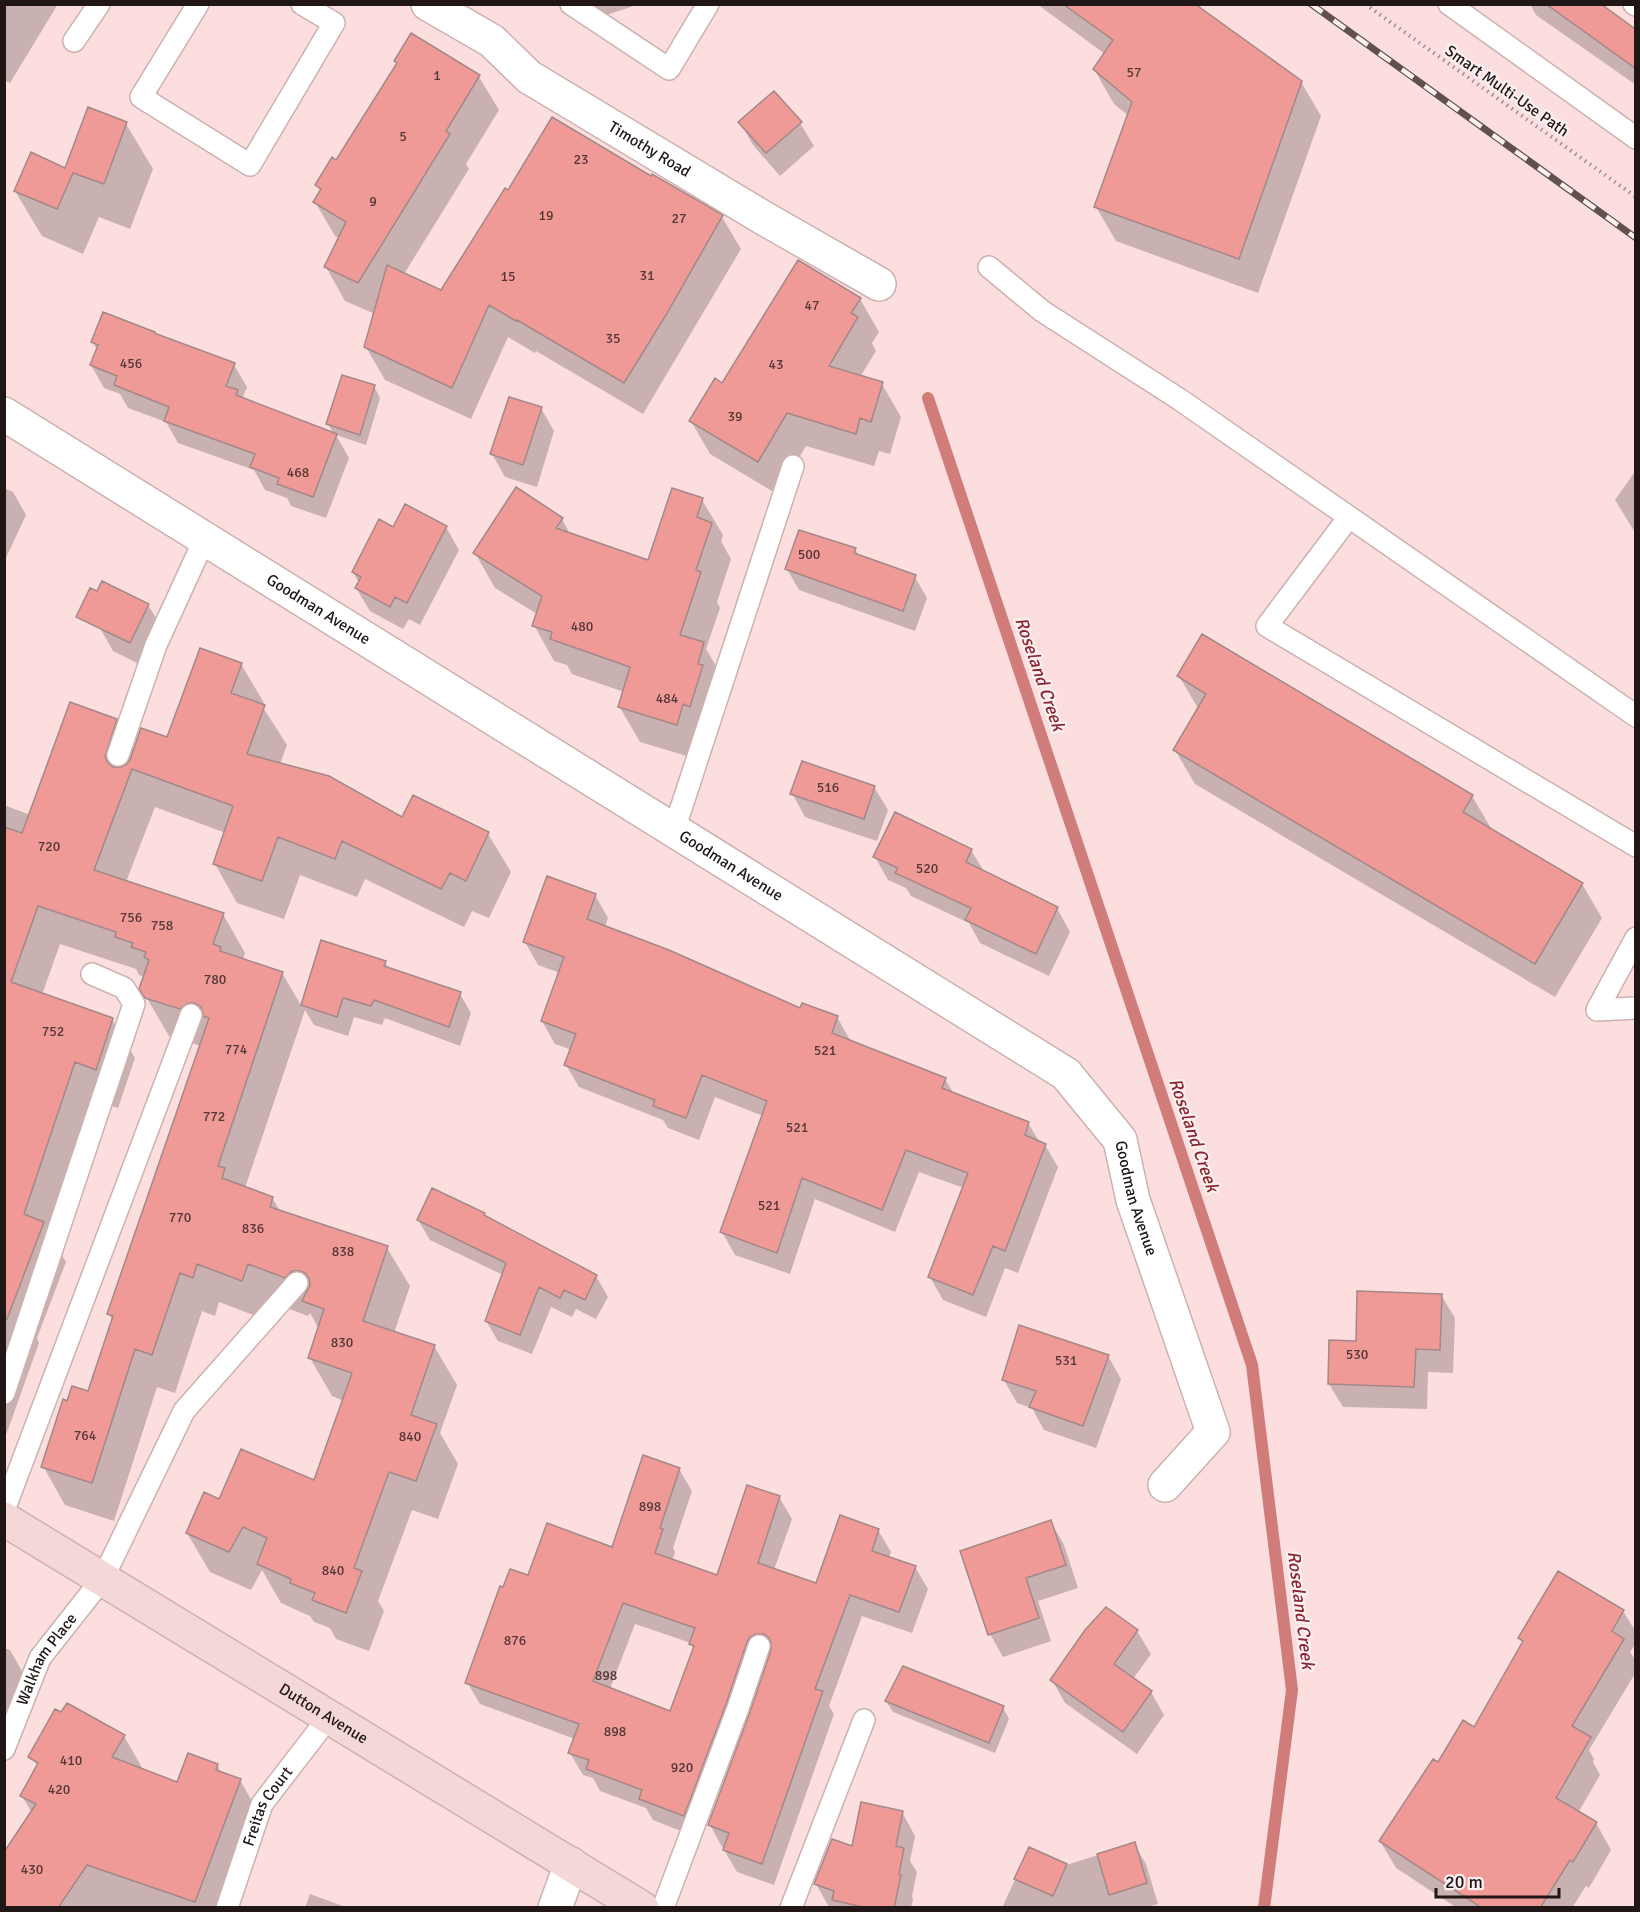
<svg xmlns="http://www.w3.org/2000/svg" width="1640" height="1912" viewBox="0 0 1640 1912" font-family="Signika,sans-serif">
<rect width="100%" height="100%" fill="#fbdedd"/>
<path fill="#0003" fill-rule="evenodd" d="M4 4H58L10 83 4 80Z
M585 4H640L594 19Z
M1037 4H1192L1301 82 1321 116 1258 293 1116 241 1096 207 1129 116 1114 104 1094 69 1105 54Z
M1530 4H1599L1636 30V85L1536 15Z
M412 36 479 77 499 110 466 164 469 169 404 274 441 291 508 192 651 178 722 217 741 249 643 414 536 351 535 353 508 337 471 419 385 380 366 347 375 314 345 301 326 267 340 239 335 236 315 202 321 192 317 185 337 162 398 65 396 61Z
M740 122 800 123 814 146 780 176 753 145Z
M126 124 153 169 130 229 99 217 83 254 42 236 15 191 66 170Z
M860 299 879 332 872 343 876 351 860 377 882 384 901 417 890 454 879 451 874 466 806 446 777 494 710 454 691 421Z
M93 342 234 365 247 387 242 399 334 435 328 424 374 386 380 398 366 445 336 435 349 458 326 518 291 506 287 498 265 490 254 470 178 443 166 422 128 408 120 394 104 388 91 365 97 350Z
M541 408 554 431 537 487 505 477 492 454Z
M1636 470V534L1615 500Z
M4 488 13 492 26 515 4 562Z
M702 500 723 535 721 541 731 559 717 602 720 608 706 649 724 679 697 759 640 742 619 706 624 692 572 674 567 665 554 661 534 625 537 614 495 588 475 553 562 519 570 534 649 562Z
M446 527 459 550 420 625 409 619 403 629 370 611 356 588 359 583 353 572 394 529Z
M855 549 859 556 915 577 927 598 915 631 799 590 787 569Z
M148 605 162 628 143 666 113 651 100 628Z
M241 664 264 703 262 706 287 745 280 764 403 819 413 797 488 834 511 872 489 918 472 911 464 927 365 879 357 897 300 875 284 919 237 903 215 864 226 833 155 807 126 882 223 914 245 953 243 960 282 973 302 1007 322 942 385 962 389 969 460 994 471 1013 460 1046 385 1018 382 1025 354 1017 348 1036 314 1025 305 1010 245 1188 272 1198 281 1212 387 1248 410 1286 394 1333 434 1346 457 1385 440 1433 458 1464 438 1519 412 1510 378 1601 384 1611 369 1651 336 1639 330 1628 314 1622 310 1616 281 1603 262 1570 251 1590 210 1572 187 1533 220 1501 315 1482 344 1401 332 1396 310 1358 319 1329 310 1313 308 1316 270 1302 264 1319 219 1302 215 1316 202 1311 175 1393 157 1387 114 1521 65 1505 43 1466 68 1403 89 1393 113 1321 109 1314 201 1046 169 1036 141 988 145 977 139 975 136 969 60 944 42 995 112 1019 135 1058 118 1108 97 1100 51 1237 66 1262 37 1338 39 1343 6 1435 4 1434V805L30 815 116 720 134 752 168 739Z
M1179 676 1472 796 1492 830 1582 884 1602 918 1555 997 1195 784 1175 750 1199 710Z
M874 787 888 810 877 841 805 817 792 793Z
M971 850 985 873 1057 908 1070 932 1049 976 980 943 969 923 911 896 906 888 888 880 875 857Z
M595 895 608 918 605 927 801 1010 837 1017 850 1040 849 1042 945 1079 954 1094 1028 1123 1040 1143 1045 1145 1058 1167 1018 1273 1005 1268 986 1317 943 1300 930 1277 964 1188 919 1172 895 1232 815 1199 790 1274 735 1255 722 1232 763 1116 715 1097 699 1140 668 1128 663 1120 579 1087 566 1065 572 1050 555 1044 542 1021 560 973 538 965 525 942Z
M484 1214 486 1218 596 1276 608 1297 596 1319 576 1309 572 1317 551 1307 532 1354 498 1341 486 1321 503 1275 430 1240 418 1220Z
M1441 1295 1455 1318 1453 1373 1428 1372 1427 1409 1343 1407 1329 1384 1357 1342Z
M1108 1356 1121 1379 1096 1448 1044 1430 1032 1408 1017 1403 1004 1380Z
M679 1469 692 1491 673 1548 675 1552 672 1561 718 1577 779 1497 792 1519 774 1570 816 1585 878 1530 891 1552 889 1558 915 1567 928 1589 912 1633 862 1616 829 1706 834 1714 774 1885 737 1872 724 1850 725 1848 722 1847 710 1825 771 1654 762 1659 696 1837 653 1820 646 1808 600 1791 593 1778 583 1775 570 1753 575 1739 480 1704 467 1682 529 1577 613 1549ZM635 1624 691 1643 694 1651 671 1713 610 1689Z
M1051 1522 1064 1545 1078 1588 1038 1601 1051 1641 1003 1657 990 1634Z
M1623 1611 1636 1632V1643L1630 1652 1636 1661V1672L1589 1750 1594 1759 1593 1762 1600 1775 1578 1813 1596 1823 1611 1850 1589 1888 1586 1886 1572 1908H1457L1396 1868 1380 1841 1439 1764 1475 1729 1523 1644 1520 1638Z
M1137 1631 1151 1654 1133 1679 1151 1692 1164 1715 1137 1754 1065 1703 1052 1680Z
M4 1648 10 1650 27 1680 4 1729Z
M886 1701 1003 1707 1009 1719 995 1753 893 1712Z
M124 1736 144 1771 178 1784 217 1765 222 1774 240 1780 261 1817 228 1908H4L32 1813 22 1796 38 1767 34 1760Z
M902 1812 915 1836 910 1861 917 1872 912 1896 913 1899 911 1908 829 1907 816 1884 853 1848Z
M1134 1844 1146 1864 1158 1904 1144 1908H1002L1029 1849 1066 1865Z
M310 1894 348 1908H305Z"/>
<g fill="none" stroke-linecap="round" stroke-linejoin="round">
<path stroke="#cf7c7b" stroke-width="12" d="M928 398 1252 1365 1292 1690 1264 1908"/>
</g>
<path fill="#f09a98" stroke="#a38887" stroke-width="1.5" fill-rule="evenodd" d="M1063 4H1195L1302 81 1239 259 1094 207 1132 102 1093 69 1113 40Z
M1546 4H1601L1635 29V68Z
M411 33 480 75 446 131 450 134 358 283 324 267 346 222 313 202 321 189 315 185 332 157 336 160 397 63 394 61Z
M774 91 802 122 766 153 738 122Z
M88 107 127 122 104 184 73 173 57 209 14 191 31 152 65 168Z
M552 117 651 176 652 174 723 215 666 315 624 383 517 320 516 321 489 305 452 388 364 347 387 265 441 290 505 188 508 190Z
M798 260 861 298 851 313 858 317 829 366 883 382 871 422 860 418 856 434 787 413 758 462 689 421 715 378 722 383Z
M103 312 155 332 154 333 235 363 226 386 238 390 236 395 337 434 313 497 277 484 279 478 250 467 255 454 164 421 169 407 114 385 117 376 90 365 98 345 91 342Z
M342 375 375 385 360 435 326 424Z
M509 397 542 407 523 465 490 454Z
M516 487 563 518 556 528 648 560 672 488 703 498 697 517 712 523 696 570 701 572 680 635 704 642 698 664 703 665 690 707 683 704 677 725 618 707 630 667 550 639 552 632 532 626 542 596 473 553Z
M405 504 447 526 407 603 395 597 390 607 355 588 361 577 352 572 379 519 393 527Z
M799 530 856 548 854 553 916 575 903 611 785 569Z
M102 581 149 604 130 643 76 617 90 588 97 591Z
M1202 634 1473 795 1463 812 1583 883 1535 964 1173 750 1206 694 1177 676Z
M200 648 242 663 231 693 265 705 247 754 329 776 402 817 413 795 489 832 466 881 450 873 441 889 342 841 335 859 278 837 262 881 213 864 233 806 132 769 94 870 224 913 213 944 221 947 220 951 283 972 218 1166 225 1168 222 1178 273 1197 270 1207 388 1246 363 1321 435 1345 411 1415 437 1424 416 1481 389 1472 354 1568 362 1571 346 1613 312 1600 315 1593 290 1583 291 1579 257 1564 267 1538 243 1527 229 1552 186 1533 204 1492 219 1499 241 1449 314 1480 352 1373 308 1358 324 1309 302 1301 310 1285 309 1278 305 1273 300 1271H292L285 1278 248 1264 242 1281 197 1264 193 1278 180 1273 152 1355 135 1349 92 1483 41 1467 63 1399 67 1401 72 1386 88 1391 113 1316 107 1314 209 1018 203 1016 201 1007 195 1003H188L180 1009 145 998 139 989 149 960 144 957 146 952 131 947 133 943 115 937 116 932 38 906 11 982 113 1018 96 1070 75 1062 24 1214 44 1222 7 1319 4 1318V827L22 833 70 702 117 719 105 757 108 763 113 767H121L127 764 130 760 141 728 167 737Z
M802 761 875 786 864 819 790 794Z
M895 812 972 849 966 862 1058 907 1036 954 965 920 971 908 895 873 898 868 873 857Z
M547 876 596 894 587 919 669 950 800 1008 802 1003 838 1016 832 1033 946 1078 942 1088 1029 1122 1025 1135 1046 1144 1005 1251 993 1246 973 1295 928 1277 968 1173 906 1150 882 1210 802 1178 777 1253 720 1232 767 1101 702 1075 686 1118 653 1106 655 1100 564 1065 576 1034 541 1021 564 957 523 942Z
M321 940 386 961 384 966 461 992 449 1027 374 1000 371 1006 343 998 337 1017 301 1005Z
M432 1188 485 1213 484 1215 597 1275 585 1300 564 1290 560 1298 539 1287 520 1335 485 1321 506 1263 417 1220Z
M1357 1291 1442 1294 1440 1350 1416 1349 1414 1387 1328 1384 1329 1340 1356 1341Z
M1019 1325 1109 1355 1083 1426 1029 1407 1036 1391 1002 1380Z
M643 1455 680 1468 660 1528 663 1529 655 1553 717 1575 747 1485 780 1496 758 1563 816 1583 840 1515 879 1529 872 1551 916 1566 899 1612 850 1595 815 1689 823 1691 762 1864 723 1850 729 1833 708 1825 750 1712 771 1650V1643L769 1638 764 1634H756L750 1637 747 1642 726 1704 684 1816 639 1799 642 1790 586 1769 589 1760 568 1753 579 1724 465 1683 500 1586 503 1587 510 1569 528 1575 547 1523 612 1547ZM623 1603 695 1628 689 1644 694 1646 670 1711 593 1681Z
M1051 1520 1066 1565 1026 1578 1039 1618 988 1635 960 1551Z
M1558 1571 1624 1610 1612 1631 1624 1639 1572 1726 1591 1737 1556 1798 1597 1822 1573 1862 1570 1860 1540 1908H1482L1379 1841 1433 1759 1438 1762 1463 1720 1474 1727 1523 1641 1518 1638Z
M1106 1607 1138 1630 1114 1664 1152 1691 1123 1732 1050 1680 1085 1630Z
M903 1666 1004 1706 989 1743 885 1701Z
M67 1703 125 1735 112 1757 177 1782 188 1753 218 1764 216 1770 241 1779 195 1902 87 1865 58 1908H4V1852L36 1804 20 1796 38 1763 28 1757 55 1709 61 1712Z
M861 1802 903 1811 896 1846 904 1848 899 1874 901 1875 894 1908H867L832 1900 834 1891 814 1884 832 1839 852 1846Z
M1135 1842 1147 1883 1109 1895 1097 1854Z
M1029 1847 1067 1864 1053 1896 1014 1879Z"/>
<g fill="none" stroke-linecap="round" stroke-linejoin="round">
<g stroke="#cdb1b0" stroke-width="24">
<g id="service">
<path d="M198 4 141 97 250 165 334 23 302 4"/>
<path d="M571 4 669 69 708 4"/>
<path d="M1449 4 1636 138"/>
<path d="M1634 4 1636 5"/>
<path d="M74 41 99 4"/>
<path d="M989 267 1042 311 1179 399 1636 716"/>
<path d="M1349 517 1267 626 1636 846"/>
<path d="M118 755 156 645 205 538"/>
<path d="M674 830 793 466"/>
<path d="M1636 938 1597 1010 1636 1008"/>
<path d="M4 1393 134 1004 124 988 92 974"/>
<path d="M4 1510 191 1015"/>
<path id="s1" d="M4 1749 40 1658 103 1578 184 1411 297 1283"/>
<path id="s2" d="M227 1908 262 1804 329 1717"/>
<path d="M663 1908 738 1708 759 1646"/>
<path d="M791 1908 864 1720"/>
</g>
</g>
<g stroke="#cdb1b0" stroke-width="36">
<g id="minor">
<path id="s3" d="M428 4 492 41 529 77 767 220 879 284"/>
<path id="s4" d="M4 414 1066 1074 1120 1140 1133 1200 1213 1432 1165 1485"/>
<path d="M555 1908 571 1864"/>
</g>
</g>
<g stroke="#cdb1b0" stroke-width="36">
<g id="secondary">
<path id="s5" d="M4 1519 642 1908"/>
</g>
</g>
<path stroke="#a28d8c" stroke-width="4" stroke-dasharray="1.5 4.5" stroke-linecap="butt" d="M1365 4 1636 197"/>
<use href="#service" stroke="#fff" stroke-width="21"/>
<use href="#minor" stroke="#fff" stroke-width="33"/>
<use href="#secondary" stroke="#f4d7d7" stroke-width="33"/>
<g stroke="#605150" stroke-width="7">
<path id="rail" d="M1311 4 1636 238"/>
</g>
<use href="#rail" stroke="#fcf0f0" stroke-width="4.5" stroke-dasharray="14" stroke-linecap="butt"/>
</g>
<g text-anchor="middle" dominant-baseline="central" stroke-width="4.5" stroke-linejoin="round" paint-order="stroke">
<g font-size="14" fill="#543736">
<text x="1134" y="72">57</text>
<text x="437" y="75">1</text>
<text x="403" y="136">5</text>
<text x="581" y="159">23</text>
<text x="373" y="201">9</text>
<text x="546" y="215">19</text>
<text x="679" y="218">27</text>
<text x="647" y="275">31</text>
<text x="508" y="276">15</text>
<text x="812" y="305">47</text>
<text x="613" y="338">35</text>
<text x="131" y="363">456</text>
<text x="776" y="364">43</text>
<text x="735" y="416">39</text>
<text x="298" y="472">468</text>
<text x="809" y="554">500</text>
<text x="582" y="626">480</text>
<text x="667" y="698">484</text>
<text x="828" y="787">516</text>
<text x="49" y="846">720</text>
<text x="927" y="868">520</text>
<text x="131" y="917">756</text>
<text x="162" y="925">758</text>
<text x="215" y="979">780</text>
<text x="53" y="1031">752</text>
<text x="236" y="1049">774</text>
<text x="825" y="1050">521</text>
<text x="214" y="1116">772</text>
<text x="797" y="1127">521</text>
<text x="769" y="1205">521</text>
<text x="180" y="1217">770</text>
<text x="253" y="1228">836</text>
<text x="343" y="1251">838</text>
<text x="342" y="1342">830</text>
<text x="1357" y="1354">530</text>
<text x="1066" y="1360">531</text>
<text x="85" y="1435">764</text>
<text x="410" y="1436">840</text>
<text x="650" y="1506">898</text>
<text x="333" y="1570">840</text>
<text x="515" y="1640">876</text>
<text x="606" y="1675">898</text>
<text x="615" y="1731">898</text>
<text x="71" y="1760">410</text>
<text x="682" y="1767">920</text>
<text x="59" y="1789">420</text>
<text x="32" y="1869">430</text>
</g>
<g font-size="16" fill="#201616" stroke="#fcf0f0">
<text transform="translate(1507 91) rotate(35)">Smart Multi-Use Path</text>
<text stroke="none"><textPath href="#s3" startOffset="266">Timothy Road</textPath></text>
<text stroke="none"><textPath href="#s4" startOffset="370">Goodman Avenue</textPath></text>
<text stroke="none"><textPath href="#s4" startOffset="856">Goodman Avenue</textPath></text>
<text stroke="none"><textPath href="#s4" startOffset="1396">Goodman Avenue</textPath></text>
<text stroke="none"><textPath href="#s1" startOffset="100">Walkham Place</textPath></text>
<text stroke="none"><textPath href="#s5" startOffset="374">Dutton Avenue</textPath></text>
<text stroke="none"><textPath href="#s2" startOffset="110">Freitas Court</textPath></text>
</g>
<g font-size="18" font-style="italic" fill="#88252d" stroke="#fcf0f0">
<text transform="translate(1040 674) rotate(71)">Roseland Creek</text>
<text transform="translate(1194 1135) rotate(71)">Roseland Creek</text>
<text transform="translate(1301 1610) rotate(83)">Roseland Creek</text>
</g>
</g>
<rect width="1640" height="1912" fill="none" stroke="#201616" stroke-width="12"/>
<path d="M1436 1888v9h123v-9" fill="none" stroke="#201616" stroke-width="3"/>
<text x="1445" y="1888" font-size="18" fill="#201616" stroke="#fcf0f0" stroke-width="4.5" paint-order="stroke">20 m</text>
</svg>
